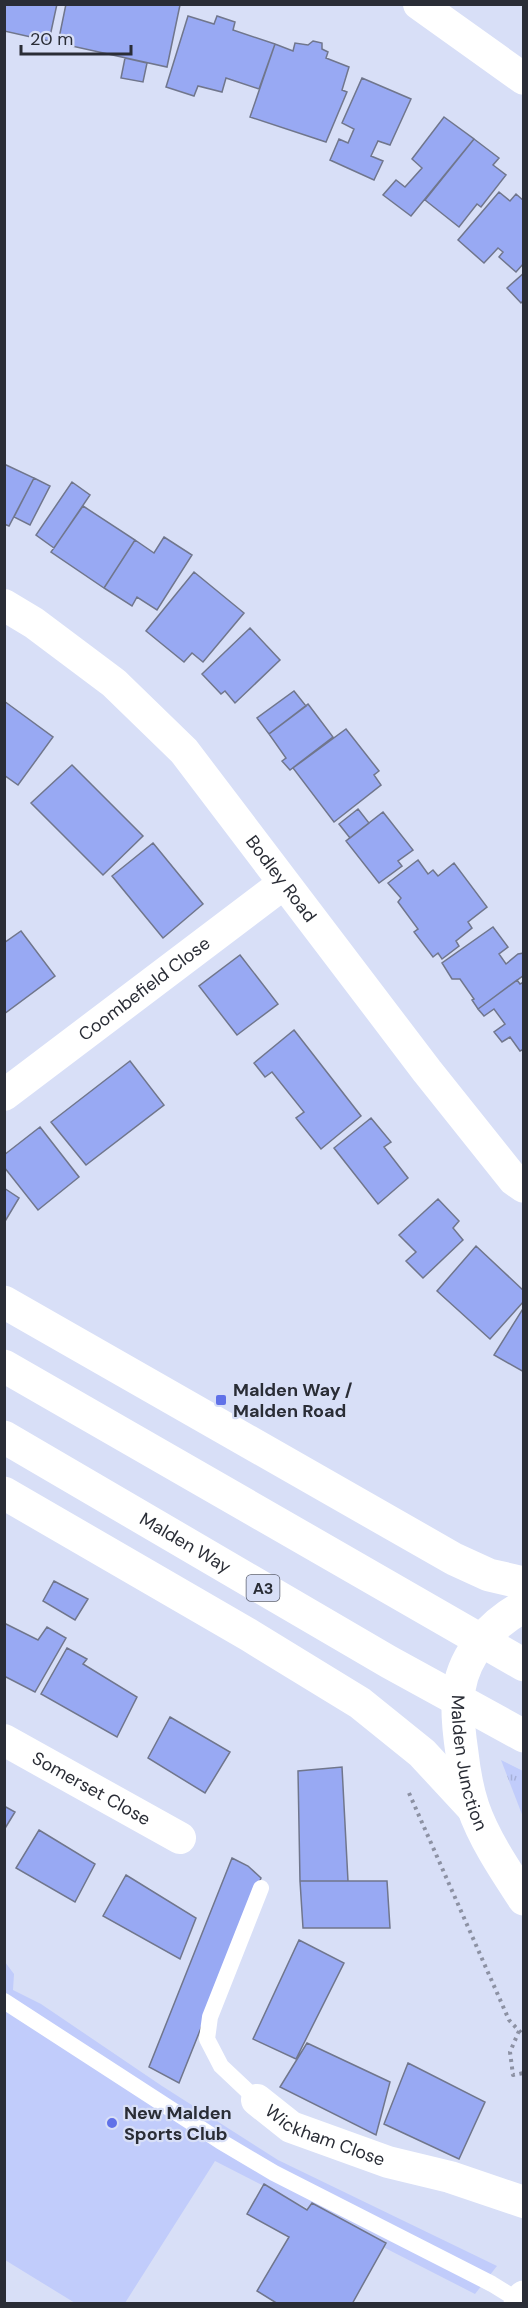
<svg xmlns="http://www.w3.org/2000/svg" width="528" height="2308" viewBox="0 0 528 2308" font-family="'DM Sans',sans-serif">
<defs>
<pattern id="grass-tufts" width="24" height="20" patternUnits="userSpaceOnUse" patternTransform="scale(1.5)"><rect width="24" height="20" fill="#c1ccfb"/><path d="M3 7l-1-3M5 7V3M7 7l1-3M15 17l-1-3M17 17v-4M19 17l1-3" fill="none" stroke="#a6b0d8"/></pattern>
</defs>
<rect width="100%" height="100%" fill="#d8dff7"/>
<path fill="url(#grass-tufts)" d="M501 1760 523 1771V1817Z"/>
<path fill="#c1ccfb" d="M5 1962 14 1974 13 1990 41 2004 162 2086 278 2160 497 2266 475 2294 215 2161 125 2303H75L5 2260Z"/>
<path fill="#98a9f3" stroke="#70768c" stroke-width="1.5" d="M4 4H57L49 41 4 31Z
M66 4 180 5 167 67 58 43Z
M188 16 214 24 217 16 235 22 233 30 275 44 259 89 226 78 222 92 198 86 194 96 166 87Z
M313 41 322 43V49L328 52 326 58 349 67 342 90 347 92 326 142 250 117 275 44 293 51 295 43 308 45Z
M125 58 147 63 143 82 121 78Z
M362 78 411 99 390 145 378 141 371 156 383 161 374 180 330 160 339 139 348 143 354 129 342 123Z
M444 117 474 139 411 216 383 195 396 180 405 187 422 168 412 159Z
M474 139 499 158 493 165 506 175 481 207 477 204 459 227 425 200Z
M499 192 510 201 516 194 524 201V263L516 272 499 257 503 252 498 248 484 263 458 240Z
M524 273V300L521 303 507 288Z
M4 464 34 478 9 526 4 524Z
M34 478 50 486 30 525 14 517Z
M72 482 90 495 54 548 36 535Z
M83 506 135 540 104 588 51 552Z
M164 537 192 555 157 610 137 597 132 606 104 588 135 540 154 553Z
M194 572 244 613 203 662 192 653 184 662 146 631Z
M250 628 280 660 235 703 225 691 221 694 202 674Z
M294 691 306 706 269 734 257 718Z
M4 701 53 737 18 785 4 775Z
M308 704 333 737 290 770 282 761 286 758 269 734Z
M346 729 379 771 374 775 381 785 334 822 293 768Z
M72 765 143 836 103 875 31 803Z
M358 809 369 823 350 838 339 824Z
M383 812 413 850 398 861 402 866 379 883 346 841Z
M153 843 203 904 163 938 112 876Z
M418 860 428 874 433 870 438 876 454 863 487 907 468 922 472 928 456 941 459 946 442 959 438 953 433 957 414 932 418 929 398 902 401 898 388 883Z
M493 927 508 947 499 954 506 964 518 954 524 953V975L478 1009 472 1000 474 999 460 979H452L442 963Z
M21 931 55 976 4 1014V943Z
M240 955 278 1004 237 1035 199 986Z
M517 980 520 984 524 982V1049L520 1051 510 1037 502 1042 494 1032 505 1024 494 1009 484 1016 478 1009Z
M294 1030 361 1116 321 1149 296 1118 304 1112 272 1072 265 1077 254 1063Z
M130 1061 164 1105 86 1165 51 1122Z
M371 1118 391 1142 384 1147 408 1178 378 1204 334 1148Z
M40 1127 79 1177 38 1210 4 1167V1155Z
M4 1188 19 1198 4 1223Z
M438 1199 459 1221 453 1228 463 1240 423 1278 406 1261 416 1252 399 1235Z
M476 1246 524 1291V1301L490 1339 437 1291Z
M524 1307V1372L494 1355Z
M54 1581 88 1599 75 1620 43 1601Z
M4 1623 38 1640 47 1627 66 1638 35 1692 4 1676Z
M67 1648 87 1659 83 1664 137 1697 117 1737 41 1694Z
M170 1717 230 1752 205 1793 148 1758Z
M342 1767 348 1881H300L298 1771Z
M4 1806 15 1812 4 1830Z
M39 1830 95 1864 75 1902 16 1868Z
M232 1858 248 1866 261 1878 179 2083 149 2067Z
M126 1875 196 1918 180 1959 103 1916Z
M300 1881H387L390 1928H303Z
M299 1940 344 1963 296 2059 253 2039Z
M307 2043 390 2082 376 2135 280 2087Z
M408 2063 485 2102 459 2159 384 2124Z
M264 2184 307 2210 312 2203 386 2243 352 2304H278L257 2291 289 2237 247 2214Z"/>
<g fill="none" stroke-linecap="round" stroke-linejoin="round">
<path stroke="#8c91a3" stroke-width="4" stroke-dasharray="3 4.5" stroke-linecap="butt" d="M409 1793 509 2020 524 2036
M519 2031 510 2052 513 2075 524 2073"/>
<path stroke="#fff" stroke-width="16" d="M4 2001 220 2141 274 2173 492 2284 521 2302
M257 2100 221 2066 207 2039 210 2017 261 1888"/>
<g stroke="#fff" stroke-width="32">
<path d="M419 4 524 79"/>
<path id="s1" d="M4 605 34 623 114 683 184 751 427 1071 514 1180 524 1187"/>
<path id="s2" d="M4 1095 283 884"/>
<path id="s3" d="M4 1740 180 1838"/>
<path id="s4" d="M257 2100 291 2127 388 2162 450 2177 524 2202"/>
</g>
<g stroke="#fff" stroke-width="33">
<path id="s5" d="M524 1606C492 1623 465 1653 459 1689 456 1709 459 1733 462 1753 464 1771 467 1789 473 1807 484 1839 505 1870 524 1899"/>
<path d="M520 2304 524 2297"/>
</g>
<g stroke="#fff" stroke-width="33">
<path d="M4 1302 454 1559 489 1575 524 1583"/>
<path d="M4 1366 524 1665"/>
<path id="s6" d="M4 1437 389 1662 524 1736"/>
<path d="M4 1493 249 1635 360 1703 422 1753 473 1808"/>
</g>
</g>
<g fill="#6071e8" stroke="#d8dff7" stroke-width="2">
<rect x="215" y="1394" width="12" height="12" rx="3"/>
<circle cx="112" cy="2123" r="6"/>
</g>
<g text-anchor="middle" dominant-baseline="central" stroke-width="4.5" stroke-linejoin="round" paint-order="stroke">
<rect fill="#d8dff7" stroke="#5e6270" stroke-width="1.5" x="246.5" y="1575" width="33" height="26" rx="4.5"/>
<g font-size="16" font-weight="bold" fill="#2a2d36">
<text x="263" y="1588">A3</text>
</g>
<g font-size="18" fill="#2a2d36" stroke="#d8dff7">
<text stroke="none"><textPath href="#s1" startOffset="393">Bodley Road</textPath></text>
<text stroke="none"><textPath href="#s2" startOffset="176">Coombefield Close</textPath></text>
<text stroke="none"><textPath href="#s6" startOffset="210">Malden Way</textPath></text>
<text stroke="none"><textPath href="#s5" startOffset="184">Malden Junction</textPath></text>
<text stroke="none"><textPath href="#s3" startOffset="100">Somerset Close</textPath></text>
<text stroke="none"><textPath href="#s4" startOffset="78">Wickham Close</textPath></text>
</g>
<g font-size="18" font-weight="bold" fill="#2a2d36" stroke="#d8dff7" text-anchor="start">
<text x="233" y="1390">Malden Way /<tspan x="233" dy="21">Malden Road</tspan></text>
<text x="124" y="2113">New Malden<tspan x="124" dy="21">Sports Club</tspan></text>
</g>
</g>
<rect width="528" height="2308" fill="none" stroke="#2a2d36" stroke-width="12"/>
<path d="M21 45v9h110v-9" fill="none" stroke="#2a2d36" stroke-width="3"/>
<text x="30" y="45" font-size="18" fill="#2a2d36" stroke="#d8dff7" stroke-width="4.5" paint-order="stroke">20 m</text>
</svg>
